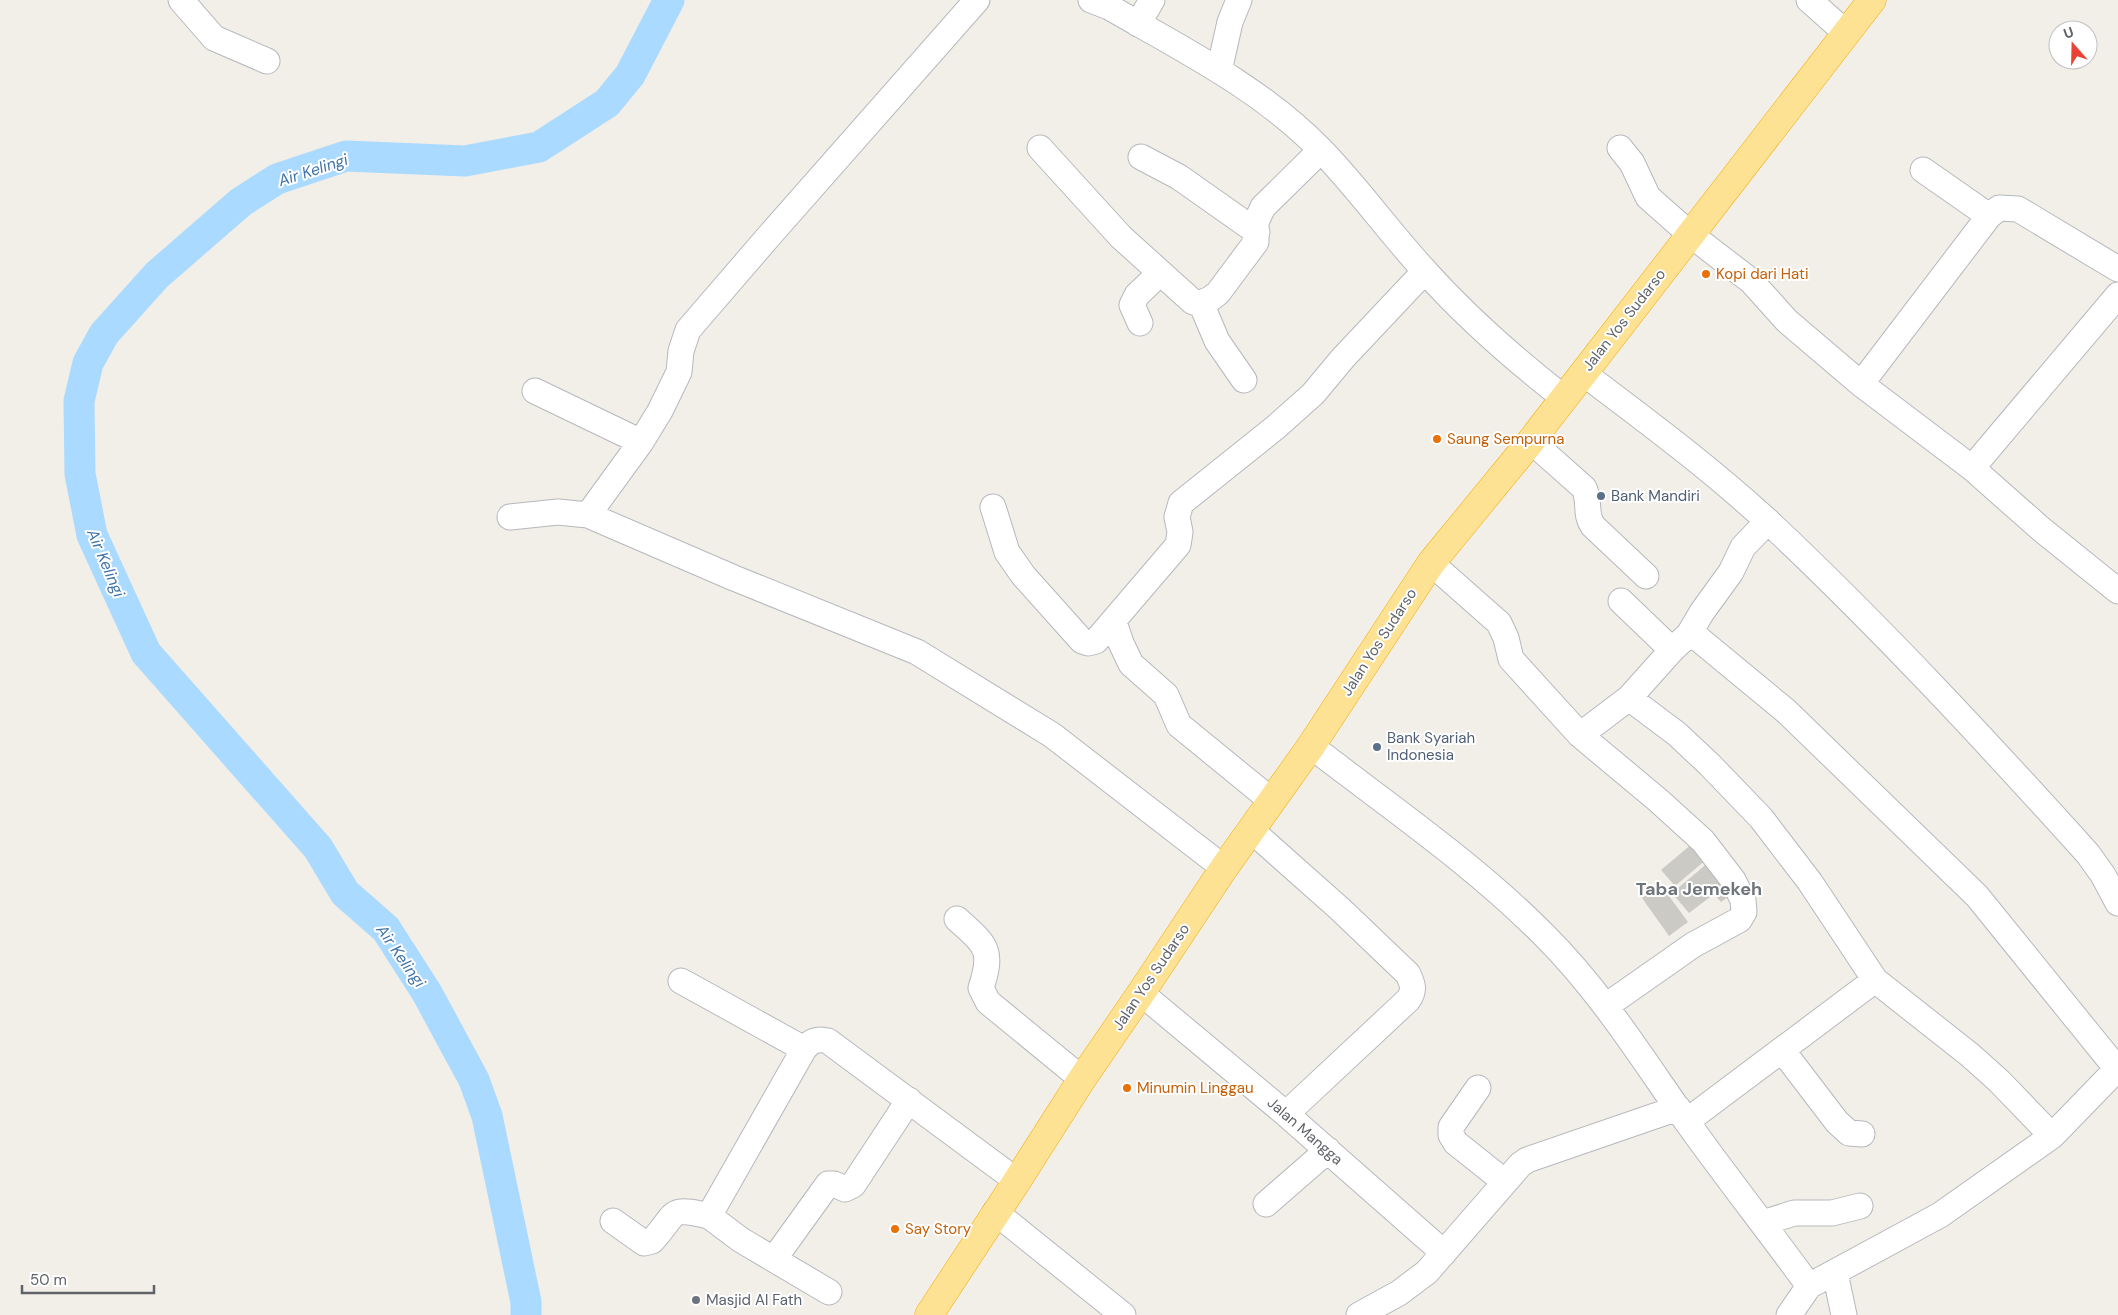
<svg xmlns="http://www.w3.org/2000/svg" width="2118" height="1315" viewBox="0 0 2118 1315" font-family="'DM Sans',sans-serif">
<rect width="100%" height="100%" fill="#f1efe8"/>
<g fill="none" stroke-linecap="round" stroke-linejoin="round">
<path stroke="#aadaff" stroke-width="31" d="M526 1315V1302L487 1116 474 1080 427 993 386 929 345 893 318 848 146 653 92 535 80 474 79 401 88 363 104 334 157 275 241 202 277 179 346 156 465 161 539 147 607 103 630 75 669 0"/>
</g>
<path fill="#cccac5" d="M1693 843 1707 859 1675 886 1661 870Z
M1709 862 1734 893 1721 902 1714 894 1689 913 1672 893Z
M1661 885 1688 922 1669 936 1642 898Z"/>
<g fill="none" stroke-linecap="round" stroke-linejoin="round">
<g stroke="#b5b8bc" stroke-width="27">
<path id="minor" d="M181 0 214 38 267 61
M1091 0 1109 7C1182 49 1262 89 1321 150 1358 188 1389 232 1425 271 1467 318 1514 359 1564 398
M1809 0 1846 33
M1138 24 1152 0
M1219 71 1230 22 1239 0
M1040 148 1121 237 1193 302 1201 303 1210 299 1218 293 1256 242V222L1263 207 1321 150
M1620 148 1632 163 1648 197 1657 205 1691 235 1751 281 1787 321 1861 384 1972 468 2041 529 2118 591
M1141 157 1179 177 1257 232
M1923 170 1989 216
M1201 303 1217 341 1244 380
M1140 323 1132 305 1137 295 1160 273
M1583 373C1648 422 1714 471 1774 527 1884 631 1987 742 2088 854L2103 875 2118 903
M1861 384 1989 216 1999 208 2018 209 2118 269
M535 391 641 442 660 411 679 372 681 351 688 330 769 236 977 0
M1531 441 1584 488C1591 503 1584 513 1593 526L1646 576
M1972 468 2118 295
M993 507 1007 552 1023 575 1082 641 1088 643 1096 641 1178 545 1180 532 1177 517 1181 503 1276 427 1313 394 1343 358 1425 271
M588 515 641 442
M510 517 558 512 588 515 734 578 917 652 1052 735 1224 868
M1431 563 1499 623 1506 638 1511 659 1580 735 1659 801 1703 841 1733 880 1743 900 1744 912 1739 920 1693 945 1606 1006
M1621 601 1672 650
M1114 622 1121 643 1131 664 1166 695 1179 725 1272 801
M1689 634 1702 612 1731 572 1743 547 1768 521
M1629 698 1677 734 1710 765 1761 818 1810 882 1875 980 1970 1055 1999 1081 2052 1136
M1580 735 1629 698 1672 650 1689 634 1700 640 1786 711 1977 896 2117 1069
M1311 746C1390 807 1475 865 1545 936 1601 992 1642 1058 1687 1122 1727 1178 1769 1231 1809 1286
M1251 830 1340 909 1408 974C1413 985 1415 990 1408 1000L1286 1114
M957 919C985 945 994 948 981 988L988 1002 1082 1079
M681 981 804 1049
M1141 993 1286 1114 1444 1253
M1782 1050 1837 1122 1849 1133 1862 1134
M1478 1088 1451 1127V1135L1456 1143 1505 1182
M1687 1121 1875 980
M1266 1204 1328 1150
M995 1212 1123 1315
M613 1221 644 1243 652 1241C678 1213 667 1206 709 1216
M1763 1223 1794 1213H1832L1860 1206
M774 1259 828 1184H834L845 1189 853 1185 909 1100
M1835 1273 1844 1315
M829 1292 741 1240 709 1216 804 1049C811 1041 817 1038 828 1041L1017 1181
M1359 1315 1399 1293 1427 1272 1520 1165 1527 1160 1678 1108
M1789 1315 1809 1286 1940 1215 2052 1136 2118 1068"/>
</g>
<g stroke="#f9ab00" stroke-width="29">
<path id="highway" d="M929 1315 1017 1181 1082 1079 1141 993 1224 868 1311 746 1431 563 1531 441 1872 0"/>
</g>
<use href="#minor" stroke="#fff" stroke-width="25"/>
<use href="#highway" stroke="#fde293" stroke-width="28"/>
</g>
<g fill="#e8710a" stroke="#fff" stroke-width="2">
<circle cx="1706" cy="274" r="5"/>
<circle cx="1437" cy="439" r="5"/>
<circle cx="1127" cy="1088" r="5"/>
<circle cx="895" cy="1229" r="5"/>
</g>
<g fill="#5c6f8a" stroke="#fff" stroke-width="2">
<circle cx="1601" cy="496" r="5"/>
<circle cx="1377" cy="747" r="5"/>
</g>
<circle fill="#6b7280" stroke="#fff" stroke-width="2" cx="696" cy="1300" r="5"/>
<g text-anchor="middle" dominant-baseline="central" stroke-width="4" stroke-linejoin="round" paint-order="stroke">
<g font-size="15" fill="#c56008" stroke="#fff" text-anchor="start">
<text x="1716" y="274">Kopi dari Hati</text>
<text x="1447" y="439">Saung Sempurna</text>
<text x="1137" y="1088">Minumin Linggau</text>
<text x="905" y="1229">Say Story</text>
</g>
<g font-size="15" fill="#5f6368" stroke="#fff">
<text transform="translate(1624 320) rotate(-52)">Jalan Yos Sudarso</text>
<text transform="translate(1379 642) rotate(-57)">Jalan Yos Sudarso</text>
<text transform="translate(1151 977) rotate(-56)">Jalan Yos Sudarso</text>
<text transform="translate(1305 1131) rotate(41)">Jalan Mangga</text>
</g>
<g font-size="15" fill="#4e5e75" stroke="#fff" text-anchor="start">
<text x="1611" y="496">Bank Mandiri</text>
<text x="1387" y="738">Bank Syariah<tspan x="1387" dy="17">Indonesia</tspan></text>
</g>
<g font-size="15" fill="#5b616d" stroke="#fff" text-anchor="start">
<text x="706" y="1300">Masjid Al Fath</text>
</g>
<g font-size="16" font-style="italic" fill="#4174aa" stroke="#fff">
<text transform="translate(313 170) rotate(-18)">Air Kelingi</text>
<text transform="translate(106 563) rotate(67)">Air Kelingi</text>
<text transform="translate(401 956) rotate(55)">Air Kelingi</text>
</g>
<g font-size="18" font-weight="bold" fill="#70757a" stroke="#fff">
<text x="1699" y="889">Taba Jemekeh</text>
</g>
</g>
<g transform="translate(2073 45) rotate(340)"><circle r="24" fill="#ffffff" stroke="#bfc1c3"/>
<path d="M0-4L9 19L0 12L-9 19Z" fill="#ea4335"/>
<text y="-8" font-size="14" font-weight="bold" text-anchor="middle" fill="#5f6368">U</text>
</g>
<path d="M22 1285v8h132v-8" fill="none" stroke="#5f6368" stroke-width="2.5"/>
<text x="30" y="1285" font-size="15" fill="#5f6368" stroke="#ffffff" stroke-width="4" paint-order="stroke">50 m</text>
</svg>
